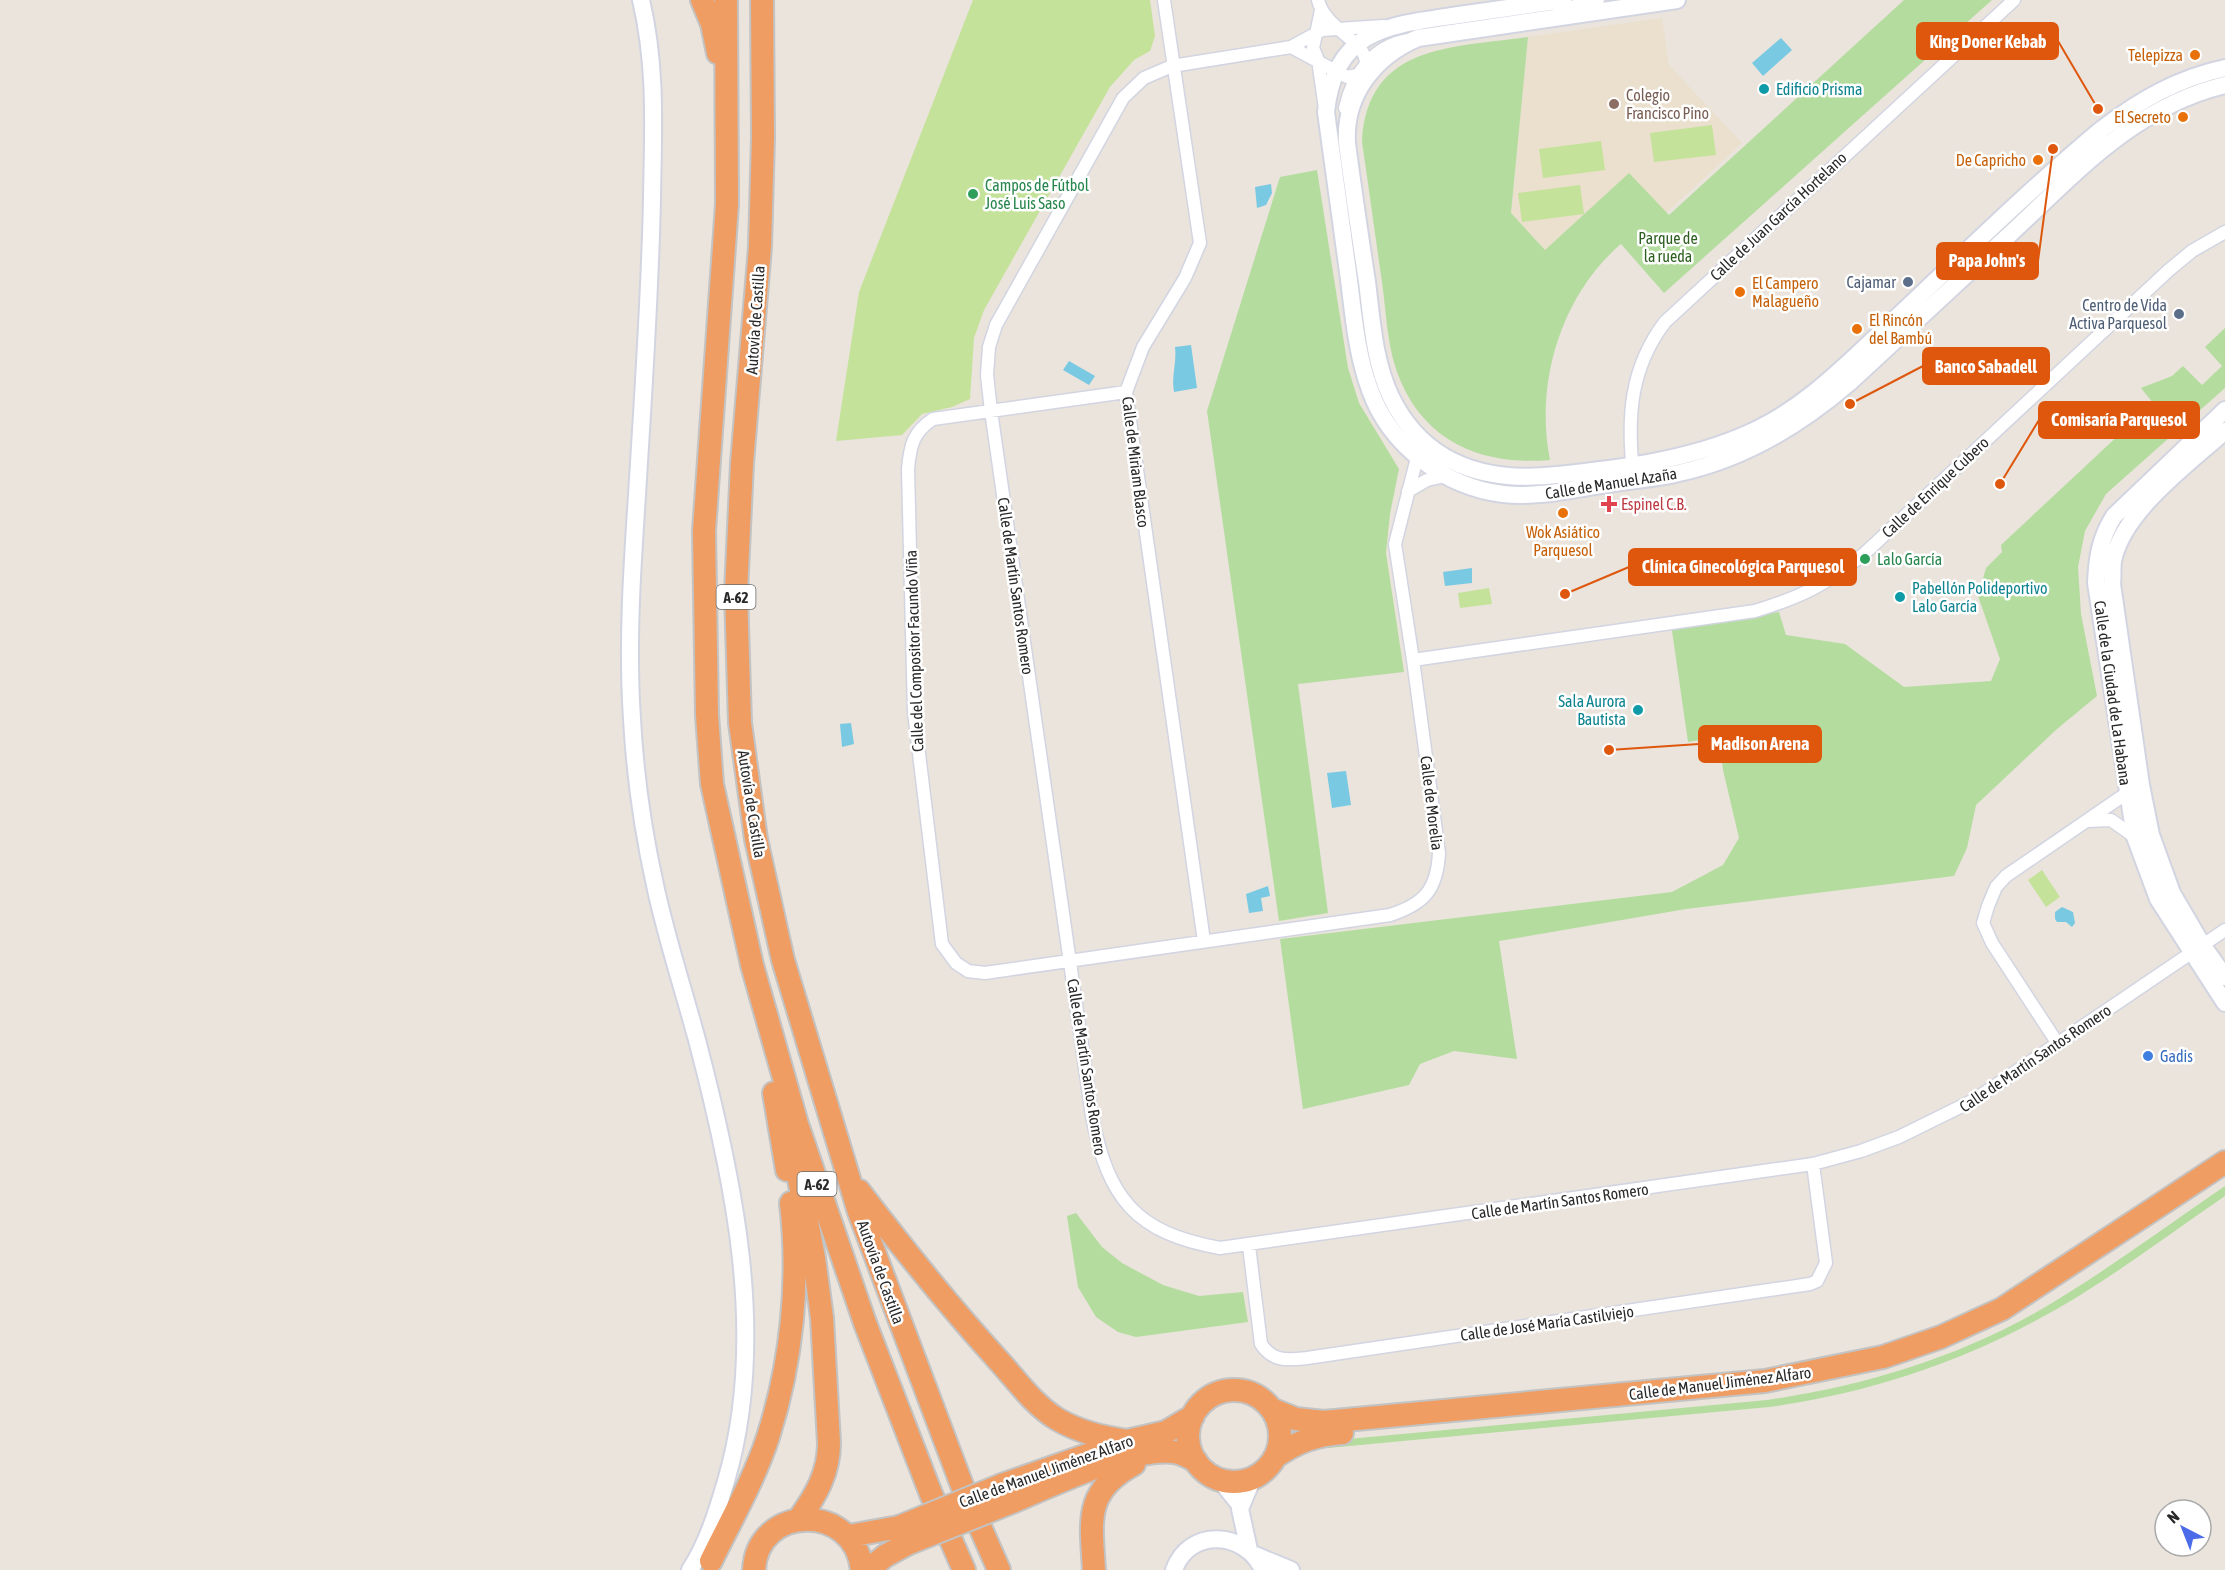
<svg xmlns="http://www.w3.org/2000/svg" width="2225" height="1570" viewBox="0 0 2225 1570" font-family="'Asap Condensed',sans-serif">
<rect width="100%" height="100%" fill="#eae4dc"/>
<path fill="#eae0cd" d="M1662 18 1669 65 1742 143 1666 213 1629 173 1545 250 1511 214 1528 37Z"/>
<path fill="#b4dc9e" d="M1904 0H1992L1664 293 1621 244C1559 297 1535 386 1550 460 1480 466 1422 441 1397 372 1387 344 1386 311 1382 282 1375 235 1369 189 1362 142 1367 43 1454 48 1528 37L1511 213 1545 250 1629 173 1669 215Z
M1317 170 1348 368 1359 403 1399 469 1390 514 1386 553 1404 672 1298 684 1328 913 1279 921 1207 411 1280 177Z
M2225 328V388L2106 494 2085 531 2078 567 2081 614 2097 696 2057 729 1976 805 1967 848 1954 876 1686 909 1499 941 1517 1059 1454 1051 1420 1064 1409 1085 1303 1109 1280 939 1672 892 1723 865 1739 838 1723 770 1719 737 1688 742 1671 624 1779 612 1786 635 1845 644 1904 687 1991 681 2000 659 1978 596 1986 568 2002 552 2001 545 2153 403 2141 388 2172 376 2183 366 2202 385 2222 366 2205 347Z
M2225 1186V1196C2163 1238 2102 1286 2035 1321 1951 1366 1863 1394 1769 1407L1328 1448 1327 1441 1767 1400C1860 1387 1953 1359 2035 1313 2101 1275 2162 1229 2225 1186Z
M1076 1213 1102 1247 1122 1263 1163 1285 1199 1296 1243 1292 1248 1322 1136 1337 1118 1332 1096 1317 1078 1287 1067 1216Z"/>
<path fill="#c5e29a" d="M973 0H1150L1155 36 1150 51 1134 60 1110 87 984 310 974 338 970 399 952 407 922 414 902 435 836 441 859 292Z
M1712 125 1716 155 1654 162 1650 133Z
M1601 141 1605 170 1543 178 1539 149Z
M1580 185 1584 214 1522 222 1518 193Z
M1489 588 1492 604 1460 608 1458 593Z
M2042 870 2060 897 2046 907 2028 880Z"/>
<path fill="#79c9e3" d="M1781 38 1792 50 1763 76 1752 63Z
M1271 184 1272 193 1266 205 1257 208 1255 187Z
M1191 345 1197 388 1174 392C1171 375 1177 364 1175 347Z
M1069 361 1095 376 1089 385 1063 370Z
M1472 568V583L1445 586 1443 572Z
M851 723 854 744 842 747 840 724Z
M1346 771 1351 805 1332 808 1327 773Z
M1268 886 1270 896 1261 898 1263 911 1249 913 1246 894Z
M2062 907 2073 912 2075 923 2072 927 2066 922H2057L2055 919V912Z"/>
<g fill="none" stroke-linecap="round" stroke-linejoin="round">
<g stroke="#d2d5e1" stroke-width="15">
<path id="street" d="M1164 0 1200 243 1185 278 1143 347 1126 392 1204 941
M1318 0C1325 29 1366 41 1366 63
M1321 10 1313 48 1318 60 1325 109
M1559 10 1598 0
M1384 26 1322 30 1291 47 1172 66 1144 78 1123 98 996 325 989 347 987 375 991 411 1092 1116C1108 1198 1135 1233 1220 1248L1813 1164 1861 1151 1899 1137 1974 1100 2225 930
M1291 47 1347 77 1357 75
M1345 108C1352 75 1373 46 1408 40
M1126 392 933 419C913 432 910 446 908 469L914 712 942 944 956 963 968 971 985 973 1390 915C1424 904 1437 890 1439 853L1413 660 1395 544 1419 450
M1633 473C1627 417 1630 368 1665 322L2014 0
M1408 491 1427 480 1446 476
M1413 660 1755 611C1804 596 1825 585 1865 553L2169 270 2192 251 2225 232
M2087 821 2111 820 2135 837
M2058 1044 1992 943 1983 923 1988 906 1996 887 2006 876 2127 793H2135
M1249 1246 1261 1344C1273 1362 1287 1360 1307 1358L1810 1284 1817 1281 1826 1263 1813 1164"/>
</g>
<g stroke="#d2d5e1" stroke-width="20">
<path id="secondary" d="M641 0C657 68 653 130 652 199 650 298 643 396 637 495 632 570 627 644 632 719 635 774 643 831 655 885 666 937 683 988 697 1040 734 1180 768 1339 726 1481 717 1512 707 1544 690 1570
M1563 0C1529 5 1494 10 1459 15 1390 25 1335 28 1326 112 1333 163 1340 214 1347 265 1353 306 1355 350 1370 390 1390 446 1445 487 1503 494 1537 498 1573 489 1607 484 1630 480 1655 479 1679 473 1744 459 1799 426 1849 383 1902 334 1954 286 2007 237 2074 175 2133 107 2225 85
M1677 0 1418 38C1375 56 1344 95 1347 143 1353 189 1360 236 1367 282 1372 321 1374 361 1391 397 1424 465 1487 483 1557 475 1622 468 1689 460 1749 433 1806 408 1850 361 1895 319 1963 255 2030 189 2102 129 2140 100 2178 78 2225 68
M2225 410 2114 516C2100 538 2097 558 2096 583L2135 837 2158 899 2225 1003
M2225 431C2188 464 2123 511 2113 561 2112 568 2113 577 2112 584L2141 785 2151 835 2172 893 2203 946 2225 977
M1220 1480 1240 1505
M1249 1550 1240 1509 1253 1478
M1255 1555 1291 1570
M1174 1570C1189 1527 1246 1531 1263 1570"/>
</g>
<g stroke="#c3c3c3" stroke-width="26">
<path id="highway" d="M702 0 712 24 718 53
M726 0 727 204 704 531 707 715 712 784 752 965 797 1124 865 1323 931 1494 964 1570
M762 0 763 137 760 247 742 463 736 593 740 723 756 839 783 960 859 1212 963 1488 999 1570
M774 1093 787 1170
M794 1153 814 1258 822 1318 829 1443C829 1473 816 1495 799 1519
M859 1191C904 1250 950 1307 999 1361 1017 1381 1034 1405 1057 1419 1079 1432 1102 1437 1127 1441
M1188 1436a46 46 0 1 1 92 0a46 46 0 1 1-92 0Z
M1271 1409 1296 1419 1324 1422 1765 1381 1883 1357 1941 1337 2002 1309 2225 1162
M1275 1457C1297 1442 1315 1435 1342 1433
M1002 1485 1127 1441 1166 1432 1193 1416
M1012 1502C1053 1485 1131 1447 1174 1452 1182 1453 1189 1457 1196 1461
M849 1536 899 1527
M711 1561C731 1520 754 1480 768 1437 792 1362 800 1280 791 1203
M754 1570C757 1504 855 1502 862 1570
M868 1570 885 1556 907 1544
M1094 1570C1091 1520 1084 1491 1134 1464"/>
</g>
<use href="#street" stroke="#fff" stroke-width="12"/>
<use href="#secondary" stroke="#fff" stroke-width="16"/>
<use href="#highway" stroke="#ef9d63" stroke-width="22"/>
<g stroke="#c3c3c3" stroke-width="26" stroke-linecap="butt">
<path id="highway-bridge" d="M899 1527 1002 1485
M907 1544 1012 1502"/>
</g>
<use href="#highway-bridge" stroke="#ef9d63" stroke-width="22"/>
</g>
<g fill="#e8710a" stroke="#fff" stroke-width="2">
<circle cx="2195" cy="55" r="6"/>
<circle cx="2183" cy="117" r="6"/>
<circle cx="2038" cy="160" r="6"/>
<circle cx="1740" cy="292" r="6"/>
<circle cx="1857" cy="329" r="6"/>
<circle cx="1563" cy="513" r="6"/>
</g>
<g fill="#0f9aa8" stroke="#fff" stroke-width="2">
<circle cx="1764" cy="89" r="6"/>
<circle cx="1900" cy="597" r="6"/>
<circle cx="1638" cy="710" r="6"/>
</g>
<circle fill="#8d6e63" stroke="#fff" stroke-width="2" cx="1614" cy="104" r="6"/>
<g fill="#2e9e5b" stroke="#fff" stroke-width="2">
<circle cx="973" cy="194" r="6"/>
<circle cx="1865" cy="559" r="6"/>
</g>
<g fill="#5c6f8a" stroke="#fff" stroke-width="2">
<circle cx="1908" cy="282" r="6"/>
<circle cx="2179" cy="314" r="6"/>
</g>
<path fill="#e0444e" stroke="#fff" stroke-width="2" d="M1606 495h6v6h6v6h-6v6h-6v-6h-6v-6h6z"/>
<circle fill="#3f7fe0" stroke="#fff" stroke-width="2" cx="2148" cy="1056" r="6"/>
<g text-anchor="middle" dominant-baseline="central" stroke-width="5" stroke-linejoin="round" paint-order="stroke">
<g fill="#fff" stroke="#696969" stroke-width="1.5">
<rect x="716.5" y="585" width="39" height="24" rx="4.5"/>
<rect x="797.5" y="1172" width="39" height="24" rx="4.5"/>
</g>
<g font-size="15" font-weight="bold" fill="#292929">
<text x="736" y="597">A-62</text>
<text x="817" y="1184">A-62</text>
</g>
<g font-size="16" fill="#c56008" stroke="#fff" text-anchor="end">
<text x="2183" y="55">Telepizza</text>
<text x="2171" y="117">El Secreto</text>
<text x="2026" y="160">De Capricho</text>
<text x="1752" y="283" text-anchor="start">El Campero<tspan x="1752" dy="18">Malagueño</tspan></text>
<text x="1869" y="320" text-anchor="start">El Rincón<tspan x="1869" dy="18">del Bambú</tspan></text>
<text x="1563" y="532" text-anchor="middle">Wok Asiático<tspan x="1563" dy="18">Parquesol</tspan></text>
</g>
<g font-size="16" fill="#0d838f" stroke="#fff" text-anchor="start">
<text x="1776" y="89">Edificio Prisma</text>
<text x="1912" y="588">Pabellón Polideportivo<tspan x="1912" dy="18">Lalo García</tspan></text>
<text x="1626" y="701" text-anchor="end">Sala Aurora<tspan x="1626" dy="18">Bautista</tspan></text>
</g>
<g font-size="16" fill="#785e54" stroke="#fff" text-anchor="start">
<text x="1626" y="95">Colegio<tspan x="1626" dy="18">Francisco Pino</tspan></text>
</g>
<g font-size="16" fill="#27864d" stroke="#fff" text-anchor="start">
<text x="985" y="185">Campos de Fútbol<tspan x="985" dy="18">José Luis Saso</tspan></text>
<text x="1877" y="559">Lalo García</text>
</g>
<g font-size="16" fill="#292929" stroke="#fff">
<text transform="translate(1778 216) rotate(-43)">Calle de Juan García Hortelano</text>
<text transform="translate(755 320) rotate(-86)">Autovía de Castilla</text>
<text transform="translate(1136 462) rotate(83)">Calle de Miriam Blasco</text>
<text transform="translate(1611 483) rotate(-9)">Calle de Manuel Azaña</text>
<text transform="translate(1935 487) rotate(-43)">Calle de Enrique Cubero</text>
<text transform="translate(1016 586) rotate(82)">Calle de Martín Santos Romero</text>
<text transform="translate(914 651) rotate(-92)">Calle del Compositor Facundo Viña</text>
<text transform="translate(2113 693) rotate(82)">Calle de la Ciudad de La Habana</text>
<text transform="translate(1432 803) rotate(83)">Calle de Morelia</text>
<text transform="translate(752 804) rotate(81)">Autovía de Castilla</text>
<text transform="translate(2035 1058) rotate(-34)">Calle de Martín Santos Romero</text>
<text transform="translate(1087 1067) rotate(81)">Calle de Martín Santos Romero</text>
<text transform="translate(1560 1201) rotate(-8)">Calle de Martín Santos Romero</text>
<text transform="translate(881 1272) rotate(70)">Autovía de Castilla</text>
<text transform="translate(1547 1323) rotate(-8)">Calle de José María Castilviejo</text>
<text transform="translate(1720 1383) rotate(-7)">Calle de Manuel Jiménez Alfaro</text>
<text transform="translate(1046 1471) rotate(-20)">Calle de Manuel Jiménez Alfaro</text>
</g>
<g font-size="16" fill="#2e5f20" stroke="#fff">
<text x="1668" y="238">Parque de<tspan x="1668" dy="18">la rueda</tspan></text>
</g>
<g font-size="16" fill="#4e5e75" stroke="#fff" text-anchor="end">
<text x="1896" y="282">Cajamar</text>
<text x="2167" y="305">Centro de Vida<tspan x="2167" dy="18">Activa Parquesol</tspan></text>
</g>
<g font-size="16" fill="#be3a42" stroke="#fff" text-anchor="start">
<text x="1621" y="504">Espinel C.B.</text>
</g>
<g font-size="16" fill="#366cbe" stroke="#fff" text-anchor="start">
<text x="2160" y="1056">Gadis</text>
</g>
</g>
<path fill="none" stroke="#de570d" stroke-width="2" d="M2098 109L2058 41M2053 149L2038 261M1850 404L1923 366M2000 484L2039 420M1565 594L1629 567M1609 750L1699 744"/>
<g fill="#de570d" stroke="#fff" stroke-width="2">
<circle cx="2098" cy="109" r="6"/>
<circle cx="2053" cy="149" r="6"/>
<circle cx="1850" cy="404" r="6"/>
<circle cx="2000" cy="484" r="6"/>
<circle cx="1565" cy="594" r="6"/>
<circle cx="1609" cy="750" r="6"/>
</g>
<g fill="#de570d" stroke="#de570d" stroke-width="2">
<rect x="1917" y="23" width="141" height="36" rx="6"/>
<rect x="1937" y="243" width="101" height="36" rx="6"/>
<rect x="1923" y="348" width="126" height="36" rx="6"/>
<rect x="2039" y="402" width="160" height="36" rx="6"/>
<rect x="1629" y="549" width="227" height="36" rx="6"/>
<rect x="1699" y="726" width="122" height="36" rx="6"/>
</g>
<g font-size="18" text-anchor="middle" font-weight="bold" fill="#fff">
<text x="1988" y="48">King Doner Kebab</text>
<text x="1987" y="267">Papa John's</text>
<text x="1986" y="373">Banco Sabadell</text>
<text x="2119" y="426">Comisaría Parquesol</text>
<text x="1743" y="573">Clínica Ginecológica Parquesol</text>
<text x="1760" y="750">Madison Arena</text>
</g>
<g transform="translate(2183 1528) rotate(318)"><circle r="28" fill="#ffffff" stroke="#a9a9a9" stroke-width="1.5"/>
<path d="M0-4.5L10 22L0 15L-10 22Z" fill="#4b6be9"/>
<text y="-9" font-size="16" font-weight="bold" text-anchor="middle" fill="#292929">N</text>
</g>
</svg>
